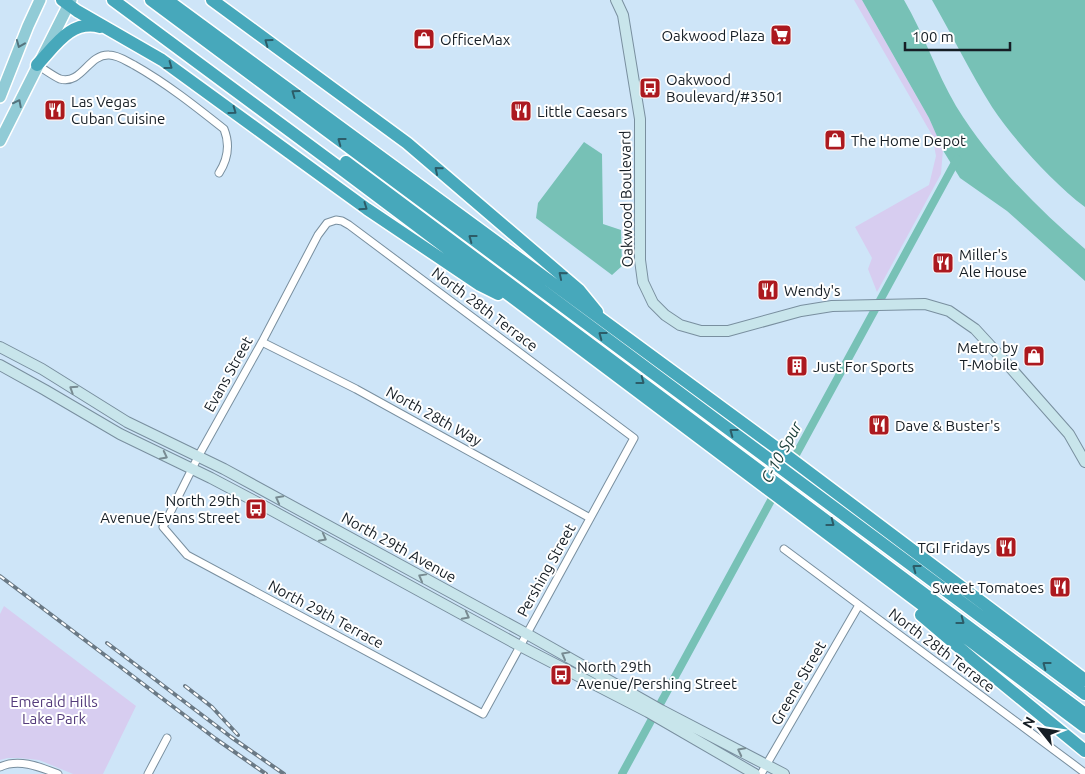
<svg xmlns="http://www.w3.org/2000/svg" width="1085" height="774" viewBox="0 0 1085 774" font-family="Ubuntu,sans-serif">
<rect width="100%" height="100%" fill="#cee5f8"/>
<path fill="#d7cdf0" d="M854 0H862L929 118 943 149 941 174 877 292 868 269 872 258 855 227 929 185 936 156 932 135Z
M4 606 136 706 103 774H73L39 760 19 758H8L0 760V614Z"/>
<path fill="#77c1b6" d="M862 0H904C924 34 936 72 956 106 990 161 1036 207 1085 249V281L1007 211 960 178 944 152 929 118Z
M932 0H1085V207C1053 183 1014 140 992 107 970 72 952 35 932 0Z
M584 142 602 154 603 224 621 230 622 266 612 275 536 218 538 203Z"/>
<g fill="none" stroke-linecap="round" stroke-linejoin="round">
<path stroke="#77c1b6" stroke-width="8" d="M622 774 957 159"/>
<g stroke="#798f9f" stroke-width="9">
<path id="street" d="M37 65C44 69 53 76 60 79 82 85 88 54 109 55 118 55 126 61 134 65 166 83 195 106 224 129 230 144 228 159 219 173
M336 220 342 221 349 225 634 438 483 714 187 555 163 527 199 455 262 342 318 235 327 223Z
M262 342 356 389 590 518
M784 549 1085 773
M0 767C19 758 40 767 58 774
M148 774 167 738
M761 774 859 605"/>
</g>
<g stroke="#798f9f" stroke-width="12">
<path id="secondary" d="M616 0 623 15 640 119V260L643 282 653 303 665 315 680 325 701 331H728L801 311 832 306 925 304 949 311 975 329 1009 366 1069 434 1085 462
M0 347 42 369 127 422 224 469 527 634 661 710 784 774
M0 365 45 390 120 434 211 478 264 506 520 646 648 712 755 774"/>
</g>
<g stroke="#fff" stroke-width="14">
<path id="primary" d="M0 97 28 26 40 0
M0 141 71 0"/>
</g>
<g stroke="#fff" stroke-width="15">
<path id="highway" d="M62 0 77 11 162 60 367 209 480 285 498 294
M113 0 344 171 1085 727
M151 0 1085 694
M167 0 778 449 1085 680
M212 0 407 143 579 290 597 312
M37 65C55 46 71 19 100 27
M346 162 1085 714
M921 615 975 661 1085 751"/>
</g>
<use href="#street" stroke="#fff" stroke-width="7"/>
<use href="#secondary" stroke="#c8e5eb" stroke-width="10"/>
<use href="#primary" stroke="#91cbd6" stroke-width="11"/>
<use href="#highway" stroke="#47a8bb" stroke-width="12"/>
<g stroke="#6a7985" stroke-width="4">
<path id="rail" d="M0 576 216 739 266 774
M107 643 231 737 284 774
M185 686 212 707 238 735"/>
</g>
<use href="#rail" stroke="#fff" stroke-width="2" stroke-dasharray="5.5" stroke-linecap="butt"/>
</g>
<defs><path id="oneway-chevron" d="M-2-3.5L2.5 0L-2 3.5" fill="none" stroke-width="1.6" stroke-linecap="round" stroke-linejoin="round" transform="scale(1.25)"/></defs>
<g stroke="#2c5c68">
<use href="#oneway-chevron" transform="translate(268 42) rotate(-144)"/>
<use href="#oneway-chevron" transform="translate(169 66) rotate(36)"/>
<use href="#oneway-chevron" transform="translate(295 93) rotate(-144)"/>
<use href="#oneway-chevron" transform="translate(233 111) rotate(36)"/>
<use href="#oneway-chevron" transform="translate(341 141) rotate(-143)"/>
<use href="#oneway-chevron" transform="translate(438 170) rotate(-140)"/>
<use href="#oneway-chevron" transform="translate(364 207) rotate(35)"/>
<use href="#oneway-chevron" transform="translate(472 238) rotate(-143)"/>
<use href="#oneway-chevron" transform="translate(562 275) rotate(-140)"/>
<use href="#oneway-chevron" transform="translate(602 335) rotate(-143)"/>
<use href="#oneway-chevron" transform="translate(641 381) rotate(37)"/>
<use href="#oneway-chevron" transform="translate(733 432) rotate(-143)"/>
<use href="#oneway-chevron" transform="translate(831 523) rotate(37)"/>
<use href="#oneway-chevron" transform="translate(916 568) rotate(-143)"/>
<use href="#oneway-chevron" transform="translate(961 621) rotate(37)"/>
<use href="#oneway-chevron" transform="translate(1046 665) rotate(-143)"/>
</g>
<g stroke="#54747e">
<use href="#oneway-chevron" transform="translate(20 44) rotate(112)"/>
<use href="#oneway-chevron" transform="translate(18 103) rotate(-63)"/>
</g>
<g stroke="#788b92">
<use href="#oneway-chevron" transform="translate(73 389) rotate(-147)"/>
<use href="#oneway-chevron" transform="translate(164 456) rotate(27)"/>
<use href="#oneway-chevron" transform="translate(279 499) rotate(-152)"/>
<use href="#oneway-chevron" transform="translate(323 538) rotate(28)"/>
<use href="#oneway-chevron" transform="translate(422 577) rotate(-151)"/>
<use href="#oneway-chevron" transform="translate(466 616) rotate(28)"/>
<use href="#oneway-chevron" transform="translate(565 655) rotate(-151)"/>
<use href="#oneway-chevron" transform="translate(741 751) rotate(-153)"/>
</g>
<defs>
<g id="supermarket-square" transform="scale(1.125)"><rect x="-9" y="-9" width="18" height="18" rx="4" fill="#ac191f" stroke="#fff"/><path d="M-6-5.5h2.5l.6 2H6L4.5 2H-2.5L-4.4-4H-6ZM-1.5 3.2a1.3 1.3 0 1 0 .1 0ZM3 3.2a1.3 1.3 0 1 0 .1 0Z" fill="#fff"/></g>
<g id="shop-square" transform="scale(1.125)"><rect x="-9" y="-9" width="18" height="18" rx="4" fill="#ac191f" stroke="#fff"/><path d="M-5-2.5h2.3a2.7 3.5 0 0 1 5.4 0H5L5.5 6h-11ZM-1.5-2.5h3a1.5 2.3 0 0 0-3 0Z" fill="#fff"/></g>
<g id="bus-square" transform="scale(1.125)"><rect x="-9" y="-9" width="18" height="18" rx="4" fill="#ac191f" stroke="#fff"/><path d="M-5-6H5V4H4V6H2V4H-2V6H-4V4H-5ZM-3.5-4V0h7V-4ZM-3.5 1.2v1.5H-2V1.2ZM2 1.2v1.5H3.5V1.2Z" fill="#fff"/></g>
<g id="restaurant-square" transform="scale(1.125)"><rect x="-9" y="-9" width="18" height="18" rx="4" fill="#ac191f" stroke="#fff"/><path d="M-5-6h1v4h1v-4h1v4h1v-4h1v5L-1.5 .5V6h-2V.5L-5-1ZM5-6V6H3V1.5H1.5Q1.5-4 5-6Z" fill="#fff"/></g>
<g id="building-square" transform="scale(1.125)"><rect x="-9" y="-9" width="18" height="18" rx="4" fill="#ac191f" stroke="#fff"/><path d="M-4-6H4V6H1V3H-1V6H-4ZM-2.5-4.3h1.7v1.8h-1.7ZM.8-4.3h1.7v1.8H.8ZM-2.5-1h1.7V.8h-1.7ZM.8-1h1.7V.8H.8Z" fill="#fff"/></g>
</defs>
<g fill-rule="evenodd">
<use href="#supermarket-square" x="781" y="35"/>
<use href="#shop-square" x="424" y="39"/>
<use href="#bus-square" x="650" y="88"/>
<use href="#restaurant-square" x="55" y="110"/>
<use href="#restaurant-square" x="521" y="111"/>
<use href="#shop-square" x="835" y="140"/>
<use href="#restaurant-square" x="943" y="263"/>
<use href="#restaurant-square" x="768" y="290"/>
<use href="#shop-square" x="1034" y="356"/>
<use href="#building-square" x="797" y="366"/>
<use href="#restaurant-square" x="879" y="425"/>
<use href="#bus-square" x="256" y="509"/>
<use href="#restaurant-square" x="1006" y="547"/>
<use href="#restaurant-square" x="1060" y="587"/>
<use href="#bus-square" x="561" y="675"/>
</g>
<g text-anchor="middle" dominant-baseline="central" stroke-width="4" stroke-linejoin="round" paint-order="stroke">
<g font-size="15" fill="#161e25" stroke="#fff" text-anchor="start">
<text x="765" y="35" text-anchor="end">Oakwood Plaza</text>
<text x="440" y="39">OfficeMax</text>
<text x="666" y="79">Oakwood<tspan x="666" dy="17">Boulevard/#3501</tspan></text>
<text x="71" y="101">Las Vegas<tspan x="71" dy="17">Cuban Cuisine</tspan></text>
<text x="537" y="111">Little Caesars</text>
<text x="851" y="140">The Home Depot</text>
<text x="959" y="254">Miller's<tspan x="959" dy="17">Ale House</tspan></text>
<text x="784" y="290">Wendy's</text>
<text x="1018" y="347" text-anchor="end">Metro by<tspan x="1018" dy="17">T-Mobile</tspan></text>
<text x="813" y="366">Just For Sports</text>
<text x="895" y="425">Dave &amp; Buster's</text>
<text x="240" y="500" text-anchor="end">North 29th<tspan x="240" dy="17">Avenue/Evans Street</tspan></text>
<text x="990" y="547" text-anchor="end">TGI Fridays</text>
<text x="1044" y="587" text-anchor="end">Sweet Tomatoes</text>
<text x="577" y="666">North 29th<tspan x="577" dy="17">Avenue/Pershing Street</tspan></text>
</g>
<g font-size="15" fill="#161e25" stroke="#fff">
<text transform="translate(626 199) rotate(-91)">Oakwood Boulevard</text>
<text transform="translate(485 309) rotate(37)">North 28th Terrace</text>
<text transform="translate(228 374) rotate(-61)">Evans Street</text>
<text transform="translate(434 416) rotate(29)">North 28th Way</text>
<text transform="translate(399 547) rotate(29)">North 29th Avenue</text>
<text transform="translate(546 570) rotate(-61)">Pershing Street</text>
<text transform="translate(326 614) rotate(28)">North 29th Terrace</text>
<text transform="translate(942 650) rotate(37)">North 28th Terrace</text>
<text transform="translate(798 683) rotate(-60)">Greene Street</text>
</g>
<g font-size="15" fill="#543c7c" stroke="#fff">
<text x="54" y="701">Emerald Hills<tspan x="54" dy="17">Lake Park</tspan></text>
</g>
<g font-size="16" font-style="italic" fill="#1c403b" stroke="#fff">
<text transform="translate(781 452) rotate(-61)">C-10 Spur</text>
</g>
</g>
<g transform="translate(1040 729) rotate(300)" stroke="#ffffff" stroke-width="4" paint-order="stroke">
<path d="M0-4L9 19L0 12L-9 19Z" fill="#161e25"/>
<text y="-8" font-size="14" font-weight="bold" text-anchor="middle" fill="#161e25">N</text>
</g>
<path d="M905 42v8h105v-8" fill="none" stroke="#161e25" stroke-width="2.5"/>
<text x="912" y="42" font-size="15" fill="#161e25" stroke="#ffffff" stroke-width="4" paint-order="stroke">100 m</text>
</svg>
